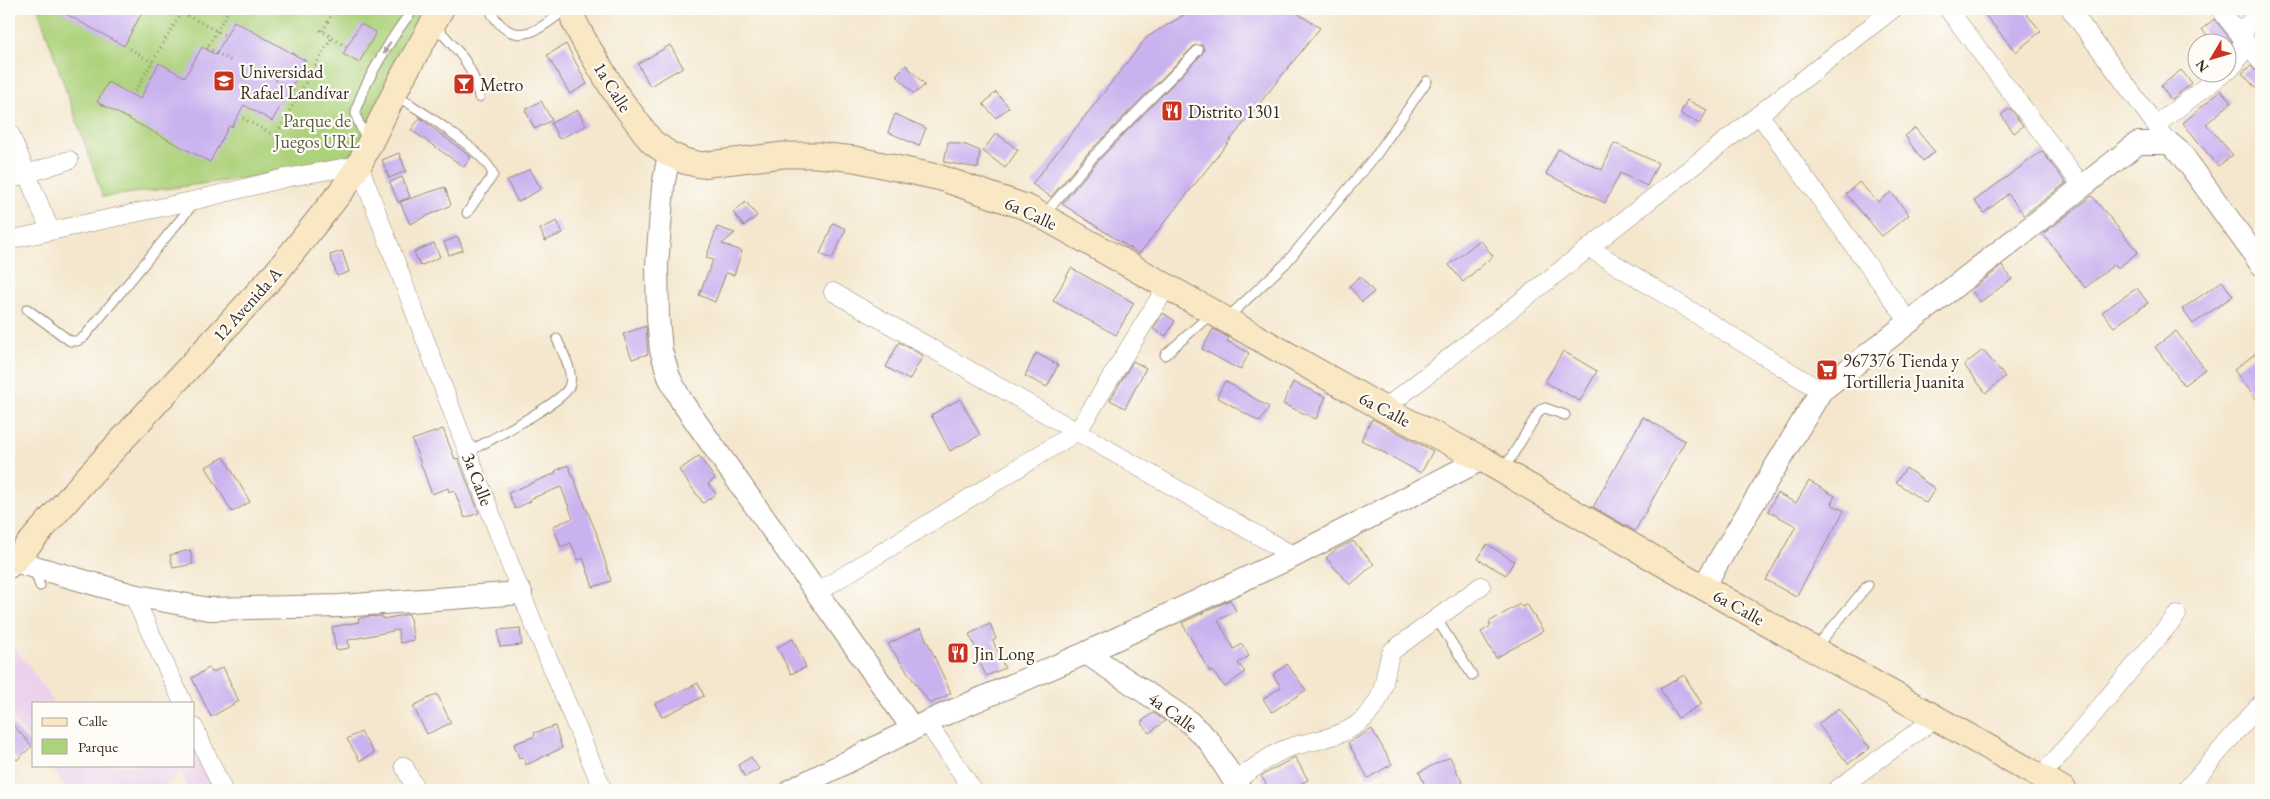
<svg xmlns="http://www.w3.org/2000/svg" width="2270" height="799" viewBox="0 0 2270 799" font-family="'EB Garamond',serif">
<rect width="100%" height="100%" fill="#fdfcf7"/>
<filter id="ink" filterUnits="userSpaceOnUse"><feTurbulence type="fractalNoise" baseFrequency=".02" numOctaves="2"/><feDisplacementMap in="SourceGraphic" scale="10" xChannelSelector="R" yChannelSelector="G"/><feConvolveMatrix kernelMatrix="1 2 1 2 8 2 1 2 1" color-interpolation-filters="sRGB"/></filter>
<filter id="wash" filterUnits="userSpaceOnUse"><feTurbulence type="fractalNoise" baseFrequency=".0096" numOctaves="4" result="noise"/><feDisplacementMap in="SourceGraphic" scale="20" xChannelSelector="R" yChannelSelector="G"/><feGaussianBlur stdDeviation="1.12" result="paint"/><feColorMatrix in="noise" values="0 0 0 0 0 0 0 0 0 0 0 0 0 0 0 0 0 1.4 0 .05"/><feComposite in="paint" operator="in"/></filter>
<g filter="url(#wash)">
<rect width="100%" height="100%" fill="#f4e7ce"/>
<path fill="#ebd1eb" d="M9 639 55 703H34V746L9 714Z
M194 748 212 790H188L181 771 160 790H90L88 788 85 790H68L49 765H194Z"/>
<path fill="#add27c" stroke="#747e4d" d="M38 9H432L353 157 284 173 103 197Z"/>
<g id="blocks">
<path fill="#cab2ef" d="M57 9H144L124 46Z
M1194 9H1291L1320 28 1139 254 1062 204 1097 162 1202 54 1204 49 1202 45 1194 46 1087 154 1051 197 1032 184 1147 37Z
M1992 9H2022L2041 31 2016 52 1985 15Z
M2214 19 2232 41V42H2213L2202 29Z
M234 21 306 61 272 121 244 105 232 127 229 126 210 162 97 102 108 82 140 99 159 63 185 77 202 47 216 55Z
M360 24 376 32 359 63 343 54Z
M566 44 587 84 570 94 547 55Z
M670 45 683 67 650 86 638 64Z
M906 65 925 85 914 94 896 75Z
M2251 66 2257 72H2261V94L2242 73Z
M2181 70 2192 83 2171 100 2161 86Z
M2221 90 2231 103 2206 124 2233 155 2218 166 2183 123Z
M996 92 1009 107 996 118 983 104Z
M1687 100 1707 110 1700 124 1680 114Z
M541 101 552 120 535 129 525 110Z
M2010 108 2023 126 2014 133 2001 115Z
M578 110 586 126 559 139 551 123Z
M895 114 926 128 919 146 888 132Z
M420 118 471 157 464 167 411 130Z
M1915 128 1935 152 1923 161 1905 136Z
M996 133 1018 150 1005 168 983 151Z
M948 142 966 145 980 151 978 168 944 162Z
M1614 143 1658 163 1647 186 1620 173 1605 203 1546 174 1558 149 1602 170Z
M2042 151 2066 183 2024 215 2008 194 1984 213 1974 201Z
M399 153 406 171 389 178 382 160Z
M530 169 541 189 518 202 507 181Z
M402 177 410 197 398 202 390 182Z
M1859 182 1878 202 1891 192 1909 215 1882 236 1846 194Z
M445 187 451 205 410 224 400 202Z
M2092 196 2138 252 2118 268 2115 264 2085 288 2043 234Z
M746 202 757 216 744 226 733 212Z
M557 221 563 233 545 241 540 229Z
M833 223 846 229 832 259 820 254Z
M717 227 735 233 722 244 742 251 734 275 726 273 715 302 699 295 713 260 706 258Z
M458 237 463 250 449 255 444 242Z
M1480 240 1493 256 1463 282 1449 265Z
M434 243 440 257 420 266 414 252Z
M342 251 349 272 337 276 330 255Z
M2002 266 2012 279 1980 302 1971 290Z
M1071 268 1134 303 1116 335 1053 301Z
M1360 276 1374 292 1362 302 1349 286Z
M2222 281 2233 296 2193 324 2182 309Z
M2137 288 2148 303 2114 327 2102 312Z
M1163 313 1175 321 1166 336 1153 329Z
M646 326 648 354 632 359 623 334Z
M1213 329 1229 338 1227 341 1249 353 1240 370 1202 349Z
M2176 331 2205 369 2184 385 2155 347Z
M899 342 923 356 909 380 886 367Z
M2261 349V405L2234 370Z
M1983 350 2005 377 1986 393 1964 365Z
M1563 351 1597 371 1580 401 1545 382Z
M1036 353 1058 365 1047 387 1025 376Z
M1133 361 1146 368 1125 408 1110 400Z
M1225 381 1269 407 1260 422 1217 397Z
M1293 382 1326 397 1316 419 1283 404Z
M960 399 980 435 950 451 931 415Z
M1643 417 1685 441 1635 531 1593 507Z
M1372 419 1433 451 1421 473 1361 440Z
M443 429 455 459 458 458 479 513 465 518 454 490 449 492 448 488 432 494 412 440Z
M699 456 715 479 708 484 716 494 703 503 679 470Z
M224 457 250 502 232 512 206 467Z
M568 465 596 532 611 581 593 587 583 558 578 560 571 543 561 547 553 526 573 518 561 487 530 499 531 501 515 509 508 493 556 473 555 471Z
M1906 468 1935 489 1926 503 1896 482Z
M1809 481 1835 496 1831 504 1844 511 1796 597 1766 580 1796 526 1768 511 1777 493 1796 503Z
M1353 541 1374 564 1350 585 1326 558 1335 550Z
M1487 544 1514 561 1506 575 1478 559Z
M190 550 193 564 173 568 170 555Z
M1230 600 1236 611 1218 620 1234 649 1242 644 1249 656 1238 663 1245 672 1225 687 1212 671 1210 672 1182 623Z
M1520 604 1522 607 1527 604 1543 631 1496 658 1481 632 1491 626 1489 622Z
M409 614 414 640 400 643 398 630 348 640 349 648 336 650 332 627 359 622 358 619 365 617 382 616 383 619Z
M990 624 996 639 993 641 1005 668 986 676 978 658 980 657 969 634Z
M520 628 522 645 500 647 498 630Z
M921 628 951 693 930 704 888 644Z
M793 639 806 667 791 674 777 647Z
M1287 664 1306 690 1272 712 1263 699 1281 687 1273 675Z
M223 667 231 684 230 685 239 701 211 717 192 678 209 668 211 673Z
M1684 675 1702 704 1678 718 1660 689Z
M698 683 704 696 662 717 655 704Z
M437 694 451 723 427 734 413 706Z
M1839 708 1870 748 1848 764 1818 724Z
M1153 713 1165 721 1149 733 1141 722Z
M9 721 32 746 17 760 9 751Z
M555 726 562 748 526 765 523 757 519 758 514 744 535 736 534 733Z
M1372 729 1392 764 1368 778 1348 743Z
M361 732 374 753 360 761 347 739Z
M751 757 759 769 745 777 738 765Z
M1295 757 1308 780 1290 790H1270L1261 776Z
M1450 757 1464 786 1455 790H1427L1419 772Z"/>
</g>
</g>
<g filter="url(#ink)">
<use href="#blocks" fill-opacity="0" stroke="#988876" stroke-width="1"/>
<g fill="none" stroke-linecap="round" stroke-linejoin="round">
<g stroke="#988876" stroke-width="11">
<path id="service" d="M490 9C491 14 495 18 498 22 519 47 545 26 563 11
M434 24C457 51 472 61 479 97
M395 95C417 108 488 153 493 175L467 213
M367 139C363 132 357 122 356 114 355 97 401 20 415 9
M1043 216 1092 158 1198 50
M27 309 70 341H77L84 337 194 203
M1226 319 1286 263 1377 154 1427 81
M1165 355 1211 314
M468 452C486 442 562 403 569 387 575 373 562 352 557 339
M1504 469 1540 410 1545 408 1565 415
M34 569 40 586
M1436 618 1472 675
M1816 647 1868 585"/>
</g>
<g stroke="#988876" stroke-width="19">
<path id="minor" d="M1948 9 2082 186
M2070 9 2169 143
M2220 9 2261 62
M2228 70C2250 53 2236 40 2249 23 2252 19 2257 16 2261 12
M1759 114 1909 322
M2156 125 2225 72
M9 131 50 230
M9 180 69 160
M9 240 196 200 285 178 359 165 521 593 603 790
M1589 248 1821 391
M833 292 1294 556
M1384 409 1893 9
M816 593 1078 431 1167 286
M133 595 183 703
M927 722 973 790
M194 727 223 790
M404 766 416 790
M2041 777 2177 615
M1235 781C1251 771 1273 752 1291 747 1326 737 1356 737 1377 702 1387 685 1384 668 1392 651L1481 586
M1836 790 1936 718
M2186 790 2261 703"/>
</g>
<g stroke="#988876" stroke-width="24">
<path id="tertiary" d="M669 154 663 187 657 265 658 318 661 350 669 377 682 402 913 729
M9 567 14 561 133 595 209 609 340 606 521 593
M1703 587 1821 391 2138 143H2169L2181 153 2261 264
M1086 653 1187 720 1209 741 1240 790
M791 790 927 722 1086 653 1294 556 1482 459"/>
</g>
<g stroke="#988876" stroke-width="27">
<path id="secondary" d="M572 9 574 21 586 44 616 94 652 142 669 154 684 161 701 165 783 155H817L855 159 941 178 1028 208 1384 409 1482 459 1703 587 2064 790
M9 559 14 561 85 480 275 274 343 189 359 165 403 76 441 9"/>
</g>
<path stroke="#988876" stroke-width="3" stroke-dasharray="1 4" stroke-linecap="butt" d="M174 9 227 36
M229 9 207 48 232 61
M320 30 347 47
M323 31 335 9
M130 49 152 62
M254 67 299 94 332 37
M135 91 181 13
M243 118 273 135H276L299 94"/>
<use href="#service" stroke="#fff" stroke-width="9"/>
<use href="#minor" stroke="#fff" stroke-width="18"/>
<use href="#tertiary" stroke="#fff" stroke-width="22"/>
<use href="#secondary" stroke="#fae7c3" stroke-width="25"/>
</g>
<defs><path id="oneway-solid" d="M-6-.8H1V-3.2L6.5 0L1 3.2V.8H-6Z" transform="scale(1.25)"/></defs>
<use fill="#a79f9a" href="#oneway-solid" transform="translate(387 48) rotate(119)"/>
</g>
<defs>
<g id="university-square" transform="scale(1.125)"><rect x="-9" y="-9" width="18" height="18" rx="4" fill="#c8321e" stroke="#fdfcf7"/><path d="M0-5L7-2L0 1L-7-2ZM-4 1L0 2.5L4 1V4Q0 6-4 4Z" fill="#fff"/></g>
<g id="bar-square" transform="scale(1.125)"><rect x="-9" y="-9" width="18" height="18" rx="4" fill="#c8321e" stroke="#fdfcf7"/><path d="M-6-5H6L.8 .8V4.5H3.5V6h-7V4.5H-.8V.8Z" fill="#fff"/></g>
<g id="restaurant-square" transform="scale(1.125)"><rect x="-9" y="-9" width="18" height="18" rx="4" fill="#c8321e" stroke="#fdfcf7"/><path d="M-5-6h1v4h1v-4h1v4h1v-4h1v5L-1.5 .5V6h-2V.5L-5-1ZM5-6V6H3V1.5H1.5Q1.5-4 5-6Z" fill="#fff"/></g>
<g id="supermarket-square" transform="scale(1.125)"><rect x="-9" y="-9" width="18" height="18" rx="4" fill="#c8321e" stroke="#fdfcf7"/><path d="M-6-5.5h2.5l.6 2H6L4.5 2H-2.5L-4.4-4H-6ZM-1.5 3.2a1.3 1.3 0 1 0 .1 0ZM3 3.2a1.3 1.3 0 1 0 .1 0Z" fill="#fff"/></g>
</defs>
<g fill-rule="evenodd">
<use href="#university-square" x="224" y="81"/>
<use href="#bar-square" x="464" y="84"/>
<use href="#restaurant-square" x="1172" y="111"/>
<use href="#supermarket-square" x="1827" y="370"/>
<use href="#restaurant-square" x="958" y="653"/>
</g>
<g text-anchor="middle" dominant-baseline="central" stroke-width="4.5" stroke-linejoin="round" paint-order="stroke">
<g font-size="18" fill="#3b2a1e" stroke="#fdfcf7" text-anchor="start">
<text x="240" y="71">Universidad<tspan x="240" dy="21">Rafael Landívar</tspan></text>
<text x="480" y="84">Metro</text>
<text x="1188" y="111">Distrito 1301</text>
<text x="1843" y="360">967376 Tienda y<tspan x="1843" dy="21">Tortilleria Juanita</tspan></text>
<text x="974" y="653">Jin Long</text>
</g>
<g font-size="18" fill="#3b2a1e" stroke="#fdfcf7">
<text transform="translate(613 87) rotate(58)">1a Calle</text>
<text transform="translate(1031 213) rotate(25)">6a Calle</text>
<text transform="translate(247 304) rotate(-48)">12 Avenida A</text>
<text transform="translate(1385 409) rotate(28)">6a Calle</text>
<text transform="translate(478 479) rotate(69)">3a Calle</text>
<text transform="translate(1739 607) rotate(29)">6a Calle</text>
<text transform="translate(1173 712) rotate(36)">4a Calle</text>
</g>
<g font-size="18" fill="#5d5c3a" stroke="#fdfcf7">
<text x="317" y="120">Parque de<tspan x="317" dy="21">Juegos URL</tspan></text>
</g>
</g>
<rect width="2270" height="799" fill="none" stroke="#fdfcf7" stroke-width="30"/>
<rect x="32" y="702" width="162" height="65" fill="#fdfcf7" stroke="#afa8a0"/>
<rect x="42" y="718" width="25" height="8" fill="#fae7c3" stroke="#afa8a0"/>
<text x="78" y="726" font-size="15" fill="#3b2a1e">Calle</text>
<rect x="42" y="739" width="25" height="15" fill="#add27c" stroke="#afa8a0"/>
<text x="78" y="752" font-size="15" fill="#3b2a1e">Parque</text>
<g transform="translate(2212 58) rotate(232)"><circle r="24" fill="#fdfcf7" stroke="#afa8a0"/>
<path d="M0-4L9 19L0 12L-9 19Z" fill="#c8321e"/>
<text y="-8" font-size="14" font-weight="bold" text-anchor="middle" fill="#3b2a1e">N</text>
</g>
</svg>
